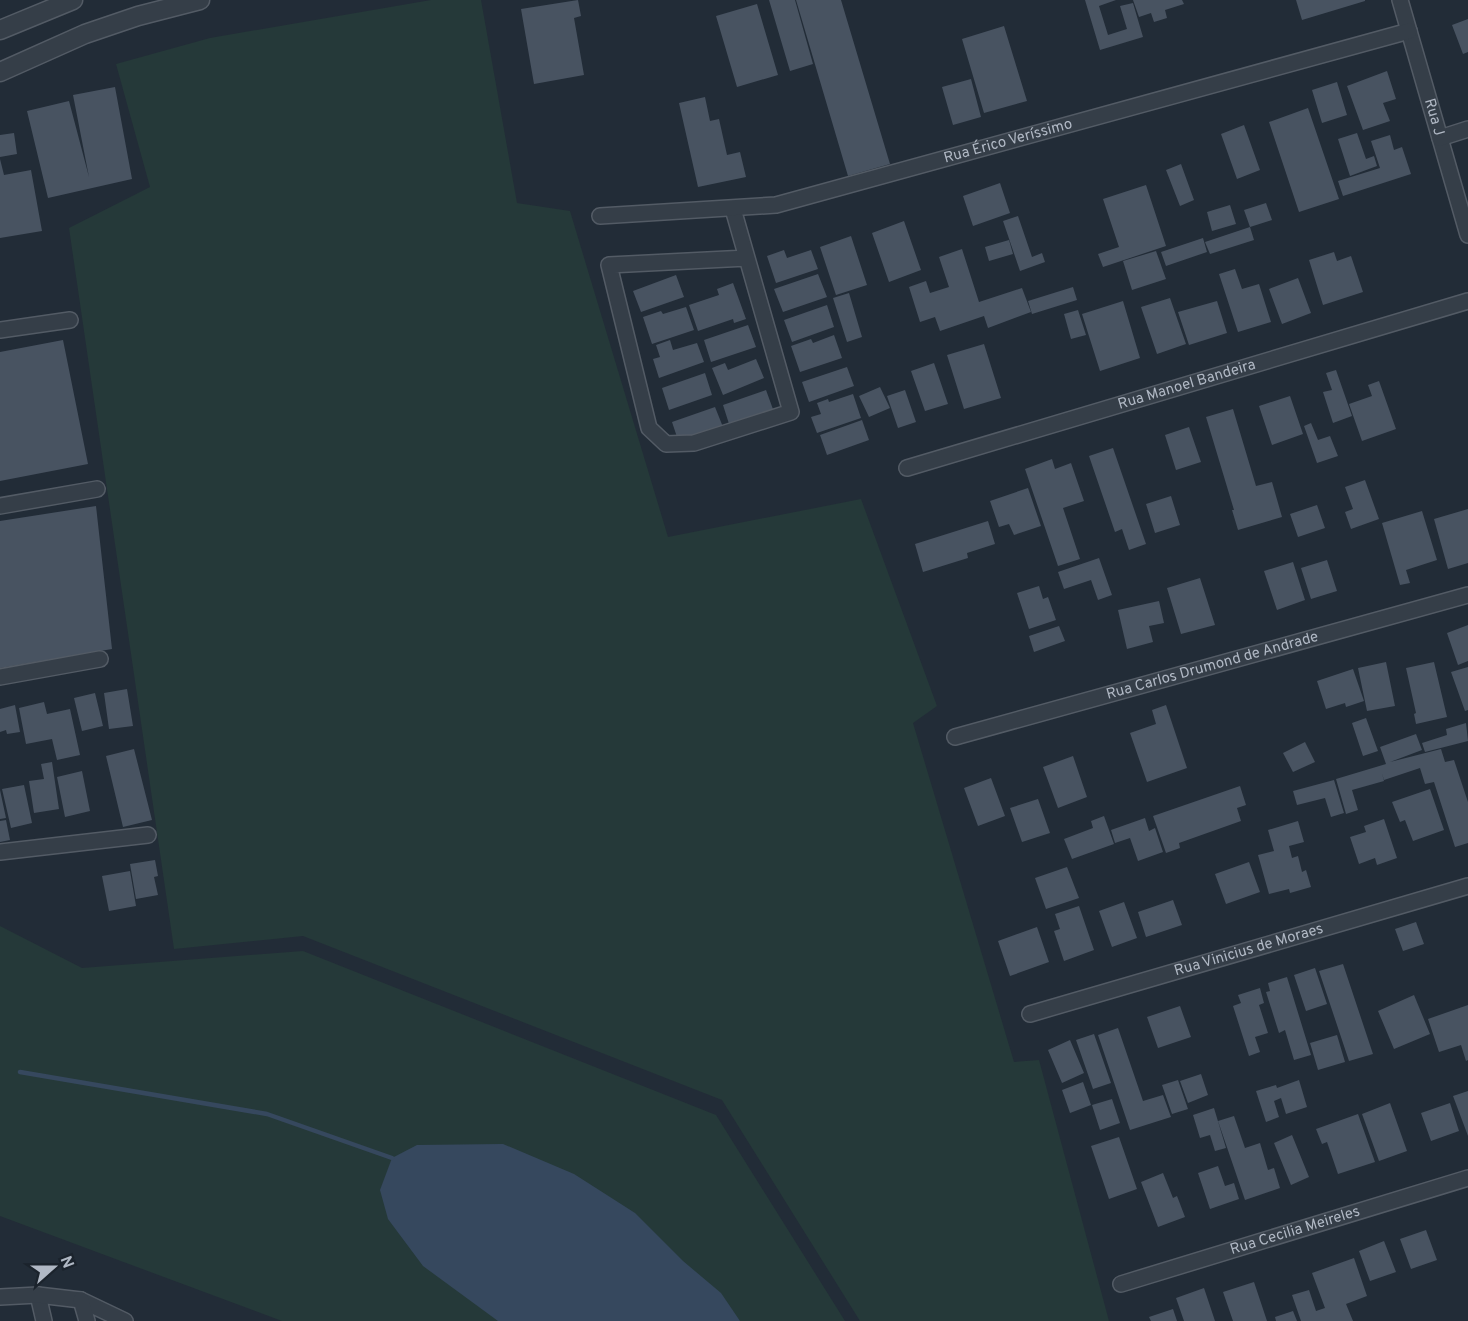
<svg xmlns="http://www.w3.org/2000/svg" width="1468" height="1321" viewBox="0 0 1468 1321" font-family="Overpass,sans-serif">
<rect width="100%" height="100%" fill="#222c37"/>
<path fill="#253939" d="M431 0H481L517 203 570 211 668 537 861 499 937 706 913 723 1014 1062 1039 1060 1109 1321H860L722 1100 303 936 174 949 69 228 150 187 116 64 210 38Z
M0 926 82 968 303 951 716 1115 845 1321H282L0 1216Z"/>
<path fill="#36485e" d="M503 1144 574 1174 635 1213 683 1261 721 1293 740 1321H498L423 1266 388 1219 380 1190 392 1158 417 1145Z"/>
<g fill="none" stroke-linecap="round" stroke-linejoin="round">
<path stroke="#36485e" stroke-width="4.5" d="M20 1072 267 1114 392 1158"/>
</g>
<path fill="#485361" d="M578 0 581 16 574 18 584 75 534 84 521 9Z
M769 0H795L813 64 790 71Z
M796 0H841L890 164 848 176Z
M1085 0H1116L1099 6 1108 35 1127 29 1120 6 1133 3 1143 37 1100 50Z
M1133 0H1182L1184 4 1165 10 1167 18 1154 22 1151 13 1139 17Z
M1296 0H1365V1L1302 20Z
M757 4 778 75 737 87 716 16Z
M1468 19V52L1463 54 1452 25Z
M1004 26 1027 101 984 113 962 39Z
M1387 71 1396 99 1383 103 1390 121 1363 130 1347 86Z
M971 79 981 117 953 125 942 87Z
M1337 82 1347 115 1322 123 1312 90Z
M115 87 132 179 48 198 27 111 69 101 89 177 73 95Z
M705 97 710 121 719 119 727 155 740 152 746 177 698 187 679 103Z
M1308 108 1339 199 1299 212 1269 122Z
M1244 125 1260 170 1237 179 1221 134Z
M14 133 17 154 0 157V135Z
M1357 133 1366 159 1374 156 1377 166 1350 176 1338 139Z
M1390 135 1394 150 1402 147 1411 174 1343 196 1338 181 1380 168 1371 141Z
M0 159 4 175 31 170 42 231 0 238Z
M1181 164 1194 200 1180 206 1166 170Z
M1000 183 1010 213 973 226 963 196Z
M1146 185 1166 246 1103 267 1098 254 1119 247 1103 199Z
M1266 203 1272 220 1250 227 1244 210Z
M1230 205 1236 224 1212 231 1207 212Z
M1018 216 1032 257 1042 253 1045 262 1020 271 1003 221Z
M904 221 921 270 889 282 872 233Z
M1250 227 1254 240 1210 254 1205 242Z
M851 236 867 285 836 295 820 247Z
M1203 238 1207 252 1166 266 1161 252Z
M1009 240 1013 254 989 261 985 247Z
M962 249 979 302 1022 288 1031 312 988 328 984 316 940 331 935 317 920 322 909 287 926 281 930 293 949 287 939 257Z
M784 250 787 258 811 250 818 269 776 283 767 256Z
M1156 251 1166 279 1132 290 1123 261Z
M1334 252 1337 261 1351 256 1363 292 1323 305 1309 260Z
M1235 269 1242 289 1259 284 1271 322 1238 332 1219 274Z
M818 274 827 297 783 312 774 289Z
M676 275 684 297 641 312 633 291Z
M1298 278 1311 313 1282 324 1269 289Z
M733 283 746 319 734 323 733 319 698 331 689 305 719 295 717 289Z
M1073 287 1077 300 1032 314 1028 301Z
M849 293 862 337 847 342 833 298Z
M1170 298 1186 344 1157 354 1141 307Z
M1123 301 1140 358 1100 371 1082 314Z
M1217 301 1227 333 1189 345 1178 312Z
M827 305 834 327 792 342 784 320Z
M686 307 694 330 652 344 643 317 661 311 663 314Z
M1078 310 1086 335 1071 339 1064 314Z
M748 325 756 347 711 362 704 340Z
M834 335 842 358 800 372 791 346 811 339 813 343Z
M63 340 88 464 0 481V352Z
M670 340 673 350 697 343 704 362 659 378 653 359 660 357 656 345Z
M984 344 1001 398 964 409 947 355Z
M756 359 764 378 723 395 712 368 725 363 728 370Z
M934 363 948 404 925 411 911 371Z
M847 367 854 386 809 402 802 382Z
M1336 370 1352 416 1333 423 1323 392 1332 390 1326 373Z
M705 373 712 395 669 410 662 388Z
M1379 381 1396 429 1362 441 1349 404 1372 396 1368 385Z
M880 387 890 408 869 417 859 396Z
M766 390 774 412 730 427 723 405Z
M905 390 916 422 898 428 887 396Z
M853 394 861 418 817 433 811 417 821 414 817 403 828 399 829 402Z
M1290 396 1303 434 1272 445 1259 406Z
M715 407 723 427 679 443 672 422Z
M1233 409 1256 486 1272 482 1282 517 1238 530 1232 510H1234L1206 417Z
M862 420 869 440 827 455 820 435Z
M1311 423 1318 440 1330 436 1338 456 1317 463 1304 426Z
M1189 427 1201 462 1176 470 1165 435Z
M1113 448 1146 544 1129 550 1122 529 1115 532 1089 456Z
M1052 459 1055 469 1071 463 1084 501 1063 508 1080 559 1058 566 1025 469Z
M1365 480 1379 519 1351 529 1345 512 1353 509 1345 487Z
M1028 488 1041 526 1014 535 1009 524 999 527 990 501Z
M1171 496 1180 525 1155 533 1146 504Z
M1317 505 1325 528 1298 537 1290 514Z
M96 506 112 649 0 668V521Z
M1468 509V563L1448 569 1434 519Z
M1422 511 1437 560 1406 570 1410 583 1400 585 1382 523Z
M988 521 995 544 967 553 968 558 923 572 915 544Z
M1099 558 1112 595 1098 600 1091 580 1064 589 1058 572Z
M1327 560 1337 591 1311 599 1301 568Z
M1293 562 1305 600 1277 610 1264 571Z
M1200 578 1215 625 1181 634 1167 588Z
M1039 586 1043 599 1048 597 1056 620 1029 629 1017 593Z
M1159 601 1164 623 1149 626 1153 642 1127 649 1118 610Z
M1468 625V661L1458 665 1447 633Z
M1059 626 1065 641 1034 652 1029 636Z
M1386 662 1395 706 1367 711 1358 668Z
M1434 662 1447 717 1416 724 1414 714 1416 713 1406 668Z
M1468 667V710L1465 711 1451 672Z
M1353 669 1364 701 1346 707 1345 703 1326 709 1317 681Z
M127 689 133 726 109 729 104 693Z
M95 693 103 726 82 731 74 698Z
M44 702 47 714 70 709 80 755 57 760 52 739 26 744 19 708Z
M15 705 20 732 7 734 6 730 0 732V709Z
M1166 705 1187 768 1147 782 1130 733 1156 724 1152 710Z
M1366 718 1378 751 1363 756 1352 723Z
M1466 723 1468 741 1425 752 1422 743 1447 735 1446 729Z
M1416 734 1422 750 1390 762 1441 749 1445 762 1454 760 1468 802V843L1455 847 1434 782 1425 784 1420 768 1384 780 1382 773 1384 781 1352 790 1358 810 1346 814 1336 779 1386 764 1380 747Z
M1305 742 1315 762 1293 772 1283 753Z
M134 749 152 820 123 827 106 756Z
M1073 756 1087 797 1058 808 1043 767Z
M52 762 59 809 34 813 29 781 44 779 41 764Z
M82 771 90 811 65 817 57 777Z
M991 778 1005 816 978 826 964 788Z
M1334 780 1344 813 1331 817 1325 798 1297 805 1293 791Z
M24 785 32 823 11 828 2 789Z
M1240 786 1246 805 1237 808 1241 821 1179 843 1180 848 1166 853 1153 816Z
M1430 789 1444 830 1413 841 1405 820 1400 822 1392 802Z
M0 790 6 818 0 819Z
M1038 799 1050 833 1022 842 1010 808Z
M1104 816 1114 844 1072 859 1064 839 1093 828 1091 821Z
M1145 818 1149 831 1155 828 1163 852 1138 861 1130 838 1115 843 1111 830Z
M1384 819 1397 858 1377 865 1375 858 1359 864 1350 837 1366 832 1364 826Z
M6 820 10 840 0 842V821Z
M1298 821 1304 842 1289 846 1292 858 1298 856 1302 872 1306 870 1311 887 1290 893 1289 889 1269 894 1258 855 1274 851 1268 830Z
M155 860 158 876 154 877 158 895 136 899 130 864Z
M1249 862 1260 892 1226 904 1215 874Z
M1067 867 1079 898 1046 909 1035 878Z
M130 871 136 906 109 911 102 876Z
M1173 900 1182 925 1146 937 1138 912Z
M1124 902 1137 938 1112 947 1099 911Z
M1079 906 1094 950 1064 961 1054 931 1060 929 1055 914Z
M1416 922 1424 944 1403 951 1395 929Z
M1037 927 1049 962 1010 976 998 941Z
M1343 964 1373 1054 1349 1061 1319 971Z
M1315 968 1327 1004 1306 1011 1294 975Z
M1287 977 1311 1055 1294 1060 1285 1030 1279 1033 1266 992 1270 991 1268 983Z
M1260 988 1264 1003 1259 1005 1268 1033 1255 1037 1260 1052 1249 1056 1233 1006 1241 1003 1238 995Z
M1414 995 1430 1034 1394 1049 1378 1011Z
M1468 1005V1060L1466 1061 1461 1045 1439 1052 1428 1019Z
M1180 1006 1191 1037 1158 1048 1147 1017Z
M1118 1028 1143 1101 1163 1095 1171 1117 1130 1130 1098 1035Z
M1094 1034 1111 1083 1093 1089 1076 1040Z
M1337 1035 1345 1062 1318 1070 1310 1043Z
M1070 1040 1084 1073 1062 1083 1048 1050Z
M1201 1074 1208 1095 1188 1103 1180 1081Z
M1178 1080 1188 1109 1172 1114 1162 1085Z
M1299 1080 1307 1107 1286 1114 1281 1098 1274 1101 1279 1117 1266 1122 1256 1091 1276 1085 1277 1088Z
M1083 1082 1091 1105 1070 1113 1062 1090Z
M1468 1091V1136L1453 1096Z
M1112 1099 1120 1123 1100 1130 1092 1105Z
M1390 1103 1407 1151 1379 1161 1362 1114Z
M1450 1103 1459 1131 1431 1141 1421 1113Z
M1214 1108 1226 1148 1215 1151 1210 1135 1200 1138 1193 1115Z
M1358 1114 1375 1162 1338 1174 1327 1142 1322 1144 1316 1129Z
M1234 1116 1245 1148 1260 1143 1268 1170 1274 1168 1280 1188 1245 1200 1218 1121Z
M1292 1135 1309 1177 1291 1185 1274 1143Z
M1119 1137 1137 1189 1109 1199 1091 1146Z
M1218 1166 1225 1186 1234 1183 1239 1199 1210 1209 1198 1173Z
M1163 1173 1173 1198 1177 1196 1185 1217 1158 1227 1141 1182Z
M1426 1230 1437 1260 1411 1269 1400 1239Z
M1384 1241 1396 1272 1370 1281 1359 1251Z
M1354 1258 1367 1296 1346 1304 1353 1321H1301L1292 1295 1309 1290 1316 1311 1325 1308 1312 1273Z
M1254 1282 1267 1321H1233L1223 1292Z
M1204 1288 1215 1321H1184L1176 1298Z
M1173 1309 1177 1321H1151L1149 1317Z
M1293 1311 1297 1321H1276L1275 1317Z"/>
<g fill="none" stroke-linecap="round" stroke-linejoin="round">
<g stroke="#535b65" stroke-width="18">
<g id="minor">
<path id="s1" d="M1400 0 1468 235"/>
<path d="M1440 138 1468 129"/>
<path d="M733 209 791 412 694 443 666 444 649 428 609 265 747 258"/>
<path id="s2" d="M600 216 776 205 1409 31"/>
<path d="M0 330 70 320"/>
<path id="s3" d="M907 468 1468 301"/>
<path d="M0 506 97 489"/>
<path d="M0 677 100 659"/>
<path id="s4" d="M955 737 1468 595"/>
<path d="M0 852 148 835"/>
<path id="s5" d="M1030 1014 1468 886"/>
<path id="s6" d="M1121 1284 1468 1178"/>
<path d="M38 1295 44 1321"/>
<path d="M0 1297 38 1295 81 1300 125 1321"/>
<path d="M81 1300 87 1321"/>
</g>
</g>
<g stroke="#535b65" stroke-width="21">
<path id="tertiary" d="M0 30 73 0
M0 72 85 34 138 16 200 0"/>
</g>
<use href="#minor" stroke="#353e48" stroke-width="15"/>
<use href="#tertiary" stroke="#353e48" stroke-width="18"/>
</g>
<g text-anchor="middle" dominant-baseline="central" stroke-width="4.5" stroke-linejoin="round" paint-order="stroke">
<g font-size="15" fill="#b0b8c4" stroke="#1b232c">
<text stroke="none"><textPath href="#s1" startOffset="122">Rua J</textPath></text>
<text stroke="none"><textPath href="#s2" startOffset="417">Rua Érico Veríssimo</textPath></text>
<text stroke="none"><textPath href="#s3" startOffset="292">Rua Manoel Bandeira</textPath></text>
<text stroke="none"><textPath href="#s4" startOffset="267">Rua Carlos Drumond de Andrade</textPath></text>
<text stroke="none"><textPath href="#s5" startOffset="228">Rua Vinicius de Moraes</textPath></text>
<text stroke="none"><textPath href="#s6" startOffset="182">Rua Cecilia Meireles</textPath></text>
</g>
</g>
<g transform="translate(54 1267) rotate(69)" stroke="#1b232c" stroke-width="4.5" paint-order="stroke">
<path d="M0-4.5L10 22L0 15L-10 22Z" fill="#b0b8c4"/>
<text y="-9" font-size="16" font-weight="bold" text-anchor="middle" fill="#b0b8c4">N</text>
</g>
</svg>
